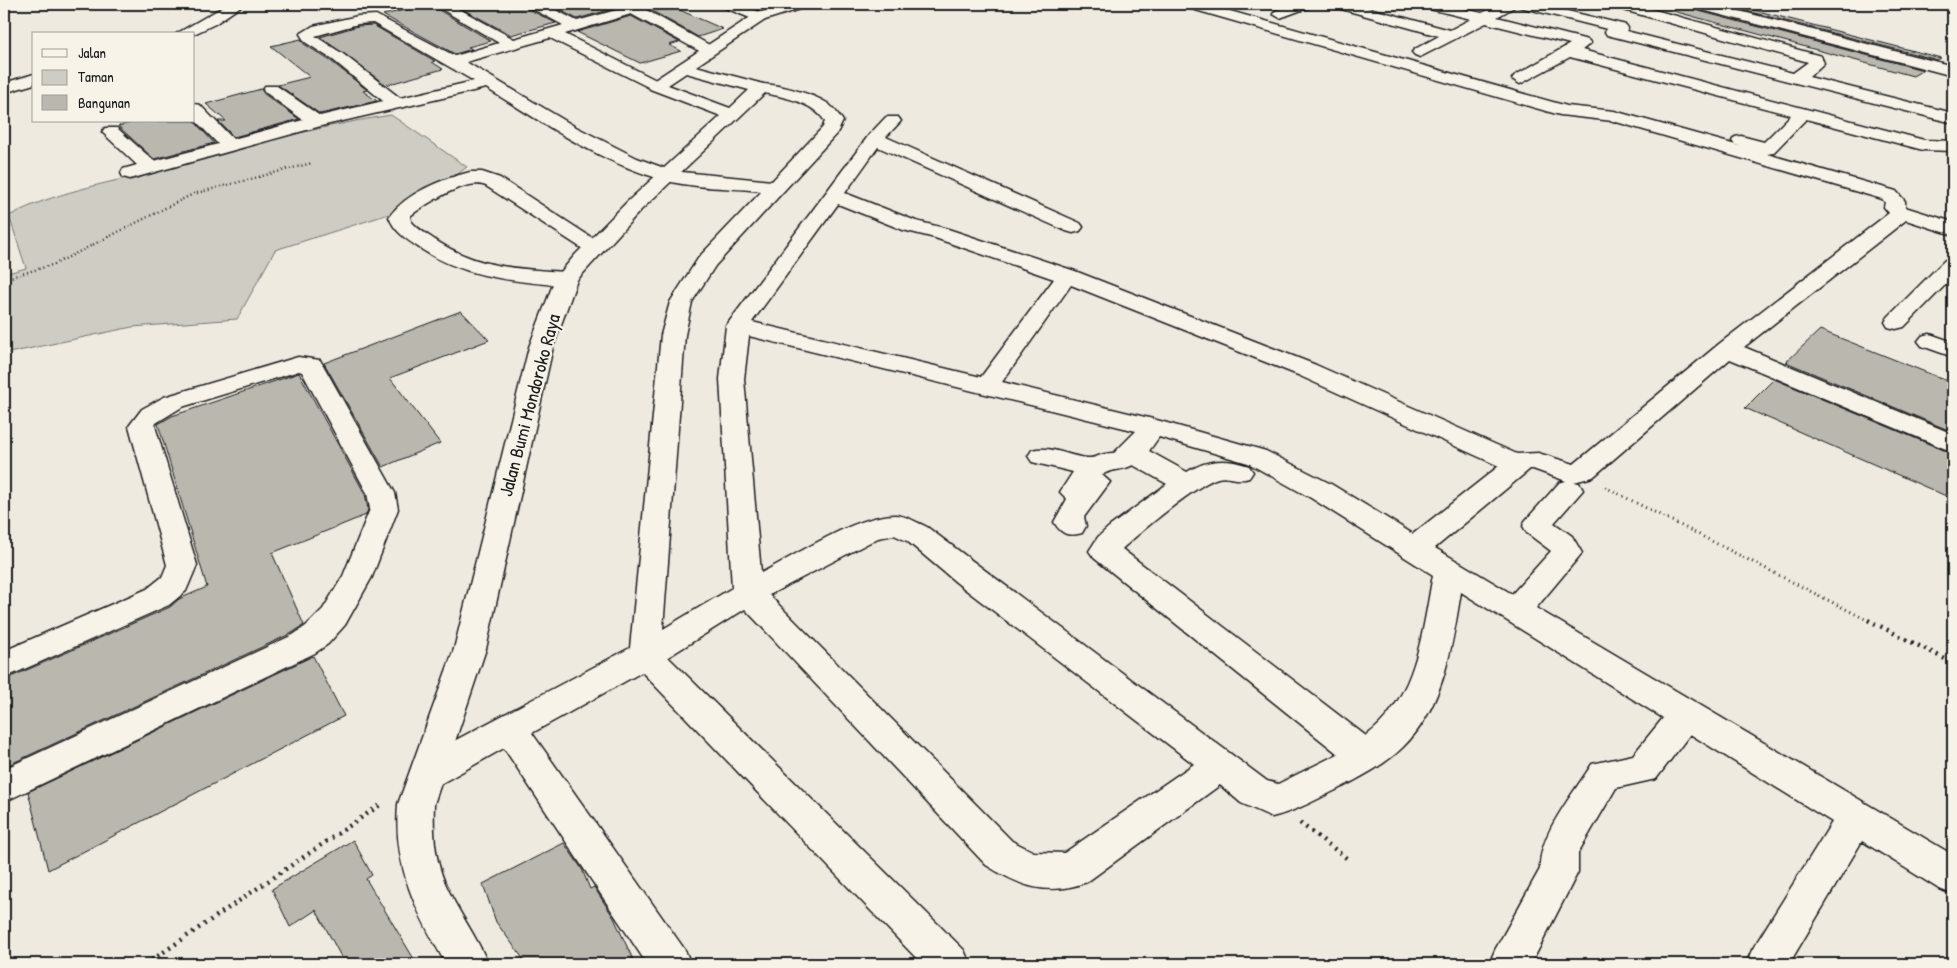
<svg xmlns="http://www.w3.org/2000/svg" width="1957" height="968" viewBox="0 0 1957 968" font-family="'Patrick Hand',sans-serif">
<rect width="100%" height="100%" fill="#eeeae0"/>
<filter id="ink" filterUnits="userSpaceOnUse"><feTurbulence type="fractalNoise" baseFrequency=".02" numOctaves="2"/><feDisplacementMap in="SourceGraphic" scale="10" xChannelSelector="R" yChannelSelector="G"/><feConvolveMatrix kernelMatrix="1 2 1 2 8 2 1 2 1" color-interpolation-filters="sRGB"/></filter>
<g filter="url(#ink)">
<path fill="#cfccc3" stroke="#767470" d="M391 115 467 167 437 190 389 214 275 250 237 319 132 327 4 354V274L26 268 9 216C52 193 104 184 151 172 231 151 310 127 391 115Z"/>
<path fill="#bab7af" stroke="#1c1c1c" d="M431 4 432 6 491 41 468 47 472 49 455 54 383 15Z
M453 4H525L528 9 556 23 511 35Z
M548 4H613L616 8 577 19Z
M635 4H666L723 29 698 37 640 4Z
M1674 4H1687L1691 9 1923 70 1913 76 1673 11Z
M1719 4H1731L1941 58 1938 60Z
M631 16 679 42 669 45 681 51 640 63 577 32Z
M373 25 435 61 432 62 443 69 386 85 320 37 358 26Z
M301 39 304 44 332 62 367 90 363 91 377 101 320 114 278 85 310 77 271 46Z
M261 89 264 94 299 119 234 137 218 121H226L206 104Z
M138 121H194L214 143 154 159 118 126Z
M461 311 489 340 390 378 440 443 383 467 324 363Z
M1820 330 1953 383V432L1786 362Z
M299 373 365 494 368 509 366 515 272 553 304 625 292 633 4 767V680L170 607 179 599 207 587 158 424 172 416Z
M1774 379 1953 454V499L1745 408Z
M313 656 344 716 48 870 28 792Z
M353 840 372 875 366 879 417 964H345L316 910 290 927 272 889Z
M564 843 582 869 590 889 594 887 614 918 635 964H527L496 922 483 884Z"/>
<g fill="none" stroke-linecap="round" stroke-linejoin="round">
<g stroke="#1c1c1c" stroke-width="3">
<path id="minor" d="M433 4H450L514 39 563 25 529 7 527 4H544L577 21 620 9 615 4 639 6 713 47 716 50 713 53H703L631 14 565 34 662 83 664 86 656 91 550 38 466 62 574 126 637 158 672 171 772 181 823 127 825 121C810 99 779 97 755 91L753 88 755 85C771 81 813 94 827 103 834 108 838 114 843 121L837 133 715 266 692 302 685 335 663 629 732 588 720 379 726 326 869 135 886 117H898L901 121 886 137 1080 223 1083 227 1080 231 1073 233 1066 231 878 147 845 193 916 221 948 229 1075 271 1316 365 1517 454 1538 453 1574 464 1719 344 1889 213 1884 207 1885 202 1882 199 1613 121 1560 115 1185 7 1183 4H1205L1567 106 1614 111 1743 147 1735 145 1732 141 1735 137 1741 136 1764 142 1791 115 1570 57 1520 84 1512 79 1514 76 1570 44 1486 23 1420 57 1415 55 1412 52 1415 49 1439 36 1334 7 1332 4H1354L1450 30 1471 19 1422 7 1420 4H1443L1482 13 1501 4H1538L1626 25 1628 28 1626 31 1793 73 1808 62 1613 7 1611 4H1633L1821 56 1824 63 1809 77 1953 113V123L1607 35 1605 32 1607 29 1516 6 1497 17 1588 40 1591 43 1582 50 1924 140 1953 141V151L1923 150 1806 119 1773 153 1767 154 1896 191 1905 201V207L1953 222V235L1906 220 1744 347 1953 434V452L1730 359 1593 477 1574 482 1579 483 1583 490 1554 523 1572 536 1582 553 1536 608 1953 855V894L1939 889 1862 841 1789 964H1746L1752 950 1832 822 1690 734 1656 779 1616 788 1578 853V872L1531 964H1489L1495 950 1540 869C1538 835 1574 793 1592 764L1633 755 1663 718 1461 592C1452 646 1444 707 1403 747 1386 764 1363 776 1342 787 1319 798 1297 811 1272 817L1241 803 1220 785 1087 882C1047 897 1020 886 986 865L745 609 668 657 964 950 970 964H922L642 672 532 733 685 950 691 964H647L504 748 442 783 429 787 416 783 411 772 416 761 630 648 661 335 670 302 699 257 762 191C732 188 692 188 664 180 600 163 542 122 486 88L321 126 130 179 123 177 121 173 123 169 137 165 102 132 105 128H117L154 161 218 144 194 119V104L200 105 233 139 303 120 265 92 263 89 265 86H277L320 116 383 101 333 60 305 42 300 34 313 26 358 16 376 15 455 56 499 43ZM373 23 474 81 400 98 343 54 315 36 358 24ZM838 204 903 230 935 238 1054 279 981 377 752 322ZM1071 285 1298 375 1499 466 1413 534 1331 484 1266 451 1153 419 1002 382ZM749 336 1136 431 1114 453C1104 452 1095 459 1087 458 1068 456 1050 445 1032 450L1028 456 1032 462 1073 472 1060 492 1067 499 1054 522C1061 534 1068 537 1082 533L1086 526 1084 517 1110 482 1102 475C1112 468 1123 471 1133 465L1167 484 1109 527 1098 537 1089 551 1094 558 1338 754 1278 784 1267 781 927 527C918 523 905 515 895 515 856 515 797 555 761 573L744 379ZM1159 437 1248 463 1311 498 1433 575C1422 633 1417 698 1366 736L1122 549C1139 533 1198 483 1218 478 1228 475 1237 482 1249 478L1253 472 1249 466C1226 458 1207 459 1187 472L1149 451ZM1533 469 1566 481 1559 483 1525 521 1523 526 1527 533 1551 551 1512 594 1435 548 1530 469ZM894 535 907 541 957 583 1194 764 1064 853 1034 852 1012 841 769 595 878 538Z
M721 4H740L765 14 767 17 765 20H755L723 7Z
M1293 4H1312L1310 7 1280 18 1273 14 1275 11Z
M1689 4H1712L1953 66V76L1691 7Z
M470 172H482L500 178 600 243 603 247 600 251 593 253 586 251 486 186C467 177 426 204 410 216L411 221C417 229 427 234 435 240 478 268 517 269 566 272L574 274 577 279 574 284 566 286C513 281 464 278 418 247 406 239 394 231 389 217 406 193 442 179 470 172Z
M1953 259V277L1904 327 1896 329 1888 327 1885 322 1888 317 1945 260Z
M1930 334 1953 342V357L1922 346 1918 341 1922 336Z
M298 357 320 360 323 365 395 493 398 509 372 577 345 625 328 644 315 653 4 802V769L293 635 306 626 323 609 343 576 370 509 367 493 302 372 299 371 182 407 156 423 155 426 197 565 186 591 169 605 4 678V651L147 589 162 577 167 565 129 426 142 409 164 397Z"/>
</g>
<g stroke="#1c1c1c" stroke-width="3">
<path id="tertiary" d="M228 4H244L215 24 194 34H176Z
M787 4H808L806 7 765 20 696 66 767 85 769 88 767 91 641 210 577 280 553 347 486 649 434 804C433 831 434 857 445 883 457 911 477 936 488 964H446C416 911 393 867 398 804L454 649 529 347 555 279 575 255 627 202 721 116 650 89 648 86 650 83 755 14ZM686 73 749 90 730 108 668 85Z
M34 74V84L4 93V83Z"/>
</g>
<path stroke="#1c1c1c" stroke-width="2.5" stroke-dasharray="1 3" stroke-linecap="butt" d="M4 279 55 264 193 194 312 163"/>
<path stroke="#1c1c1c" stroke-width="3" stroke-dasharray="1 4" stroke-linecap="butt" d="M1605 487 1871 622"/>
<path stroke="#1c1c1c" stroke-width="4.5" stroke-dasharray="2 5" stroke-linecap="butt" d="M1868 620 1953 663
M1300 823 1349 860
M146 964 383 803"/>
<use href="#minor" fill="#f7f3e8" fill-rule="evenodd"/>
<use href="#tertiary" fill="#f7f3e8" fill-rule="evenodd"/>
</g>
</g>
<g text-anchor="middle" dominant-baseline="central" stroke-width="4.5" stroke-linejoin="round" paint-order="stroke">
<g font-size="19" fill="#1c1c1c" stroke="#f7f3e8">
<text transform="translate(529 405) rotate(-75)">Jalan Bumi Mondoroko Raya</text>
</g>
</g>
<rect width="1957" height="968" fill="none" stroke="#f7f3e8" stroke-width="20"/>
<rect x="10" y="10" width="1937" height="948" fill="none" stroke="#1c1c1c" stroke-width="2" filter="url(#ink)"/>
<rect x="32" y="32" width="162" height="90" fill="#f7f3e8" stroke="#9f9d96"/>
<rect x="42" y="49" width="25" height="8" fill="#f7f3e8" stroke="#9f9d96"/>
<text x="78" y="58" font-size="15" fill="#1c1c1c">Jalan</text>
<rect x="42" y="70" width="25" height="15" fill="#cfccc3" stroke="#9f9d96"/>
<text x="78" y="82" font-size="15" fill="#1c1c1c">Taman</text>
<rect x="42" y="95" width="25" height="15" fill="#bab7af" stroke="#9f9d96"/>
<text x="78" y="108" font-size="15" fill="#1c1c1c">Bangunan</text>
</svg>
